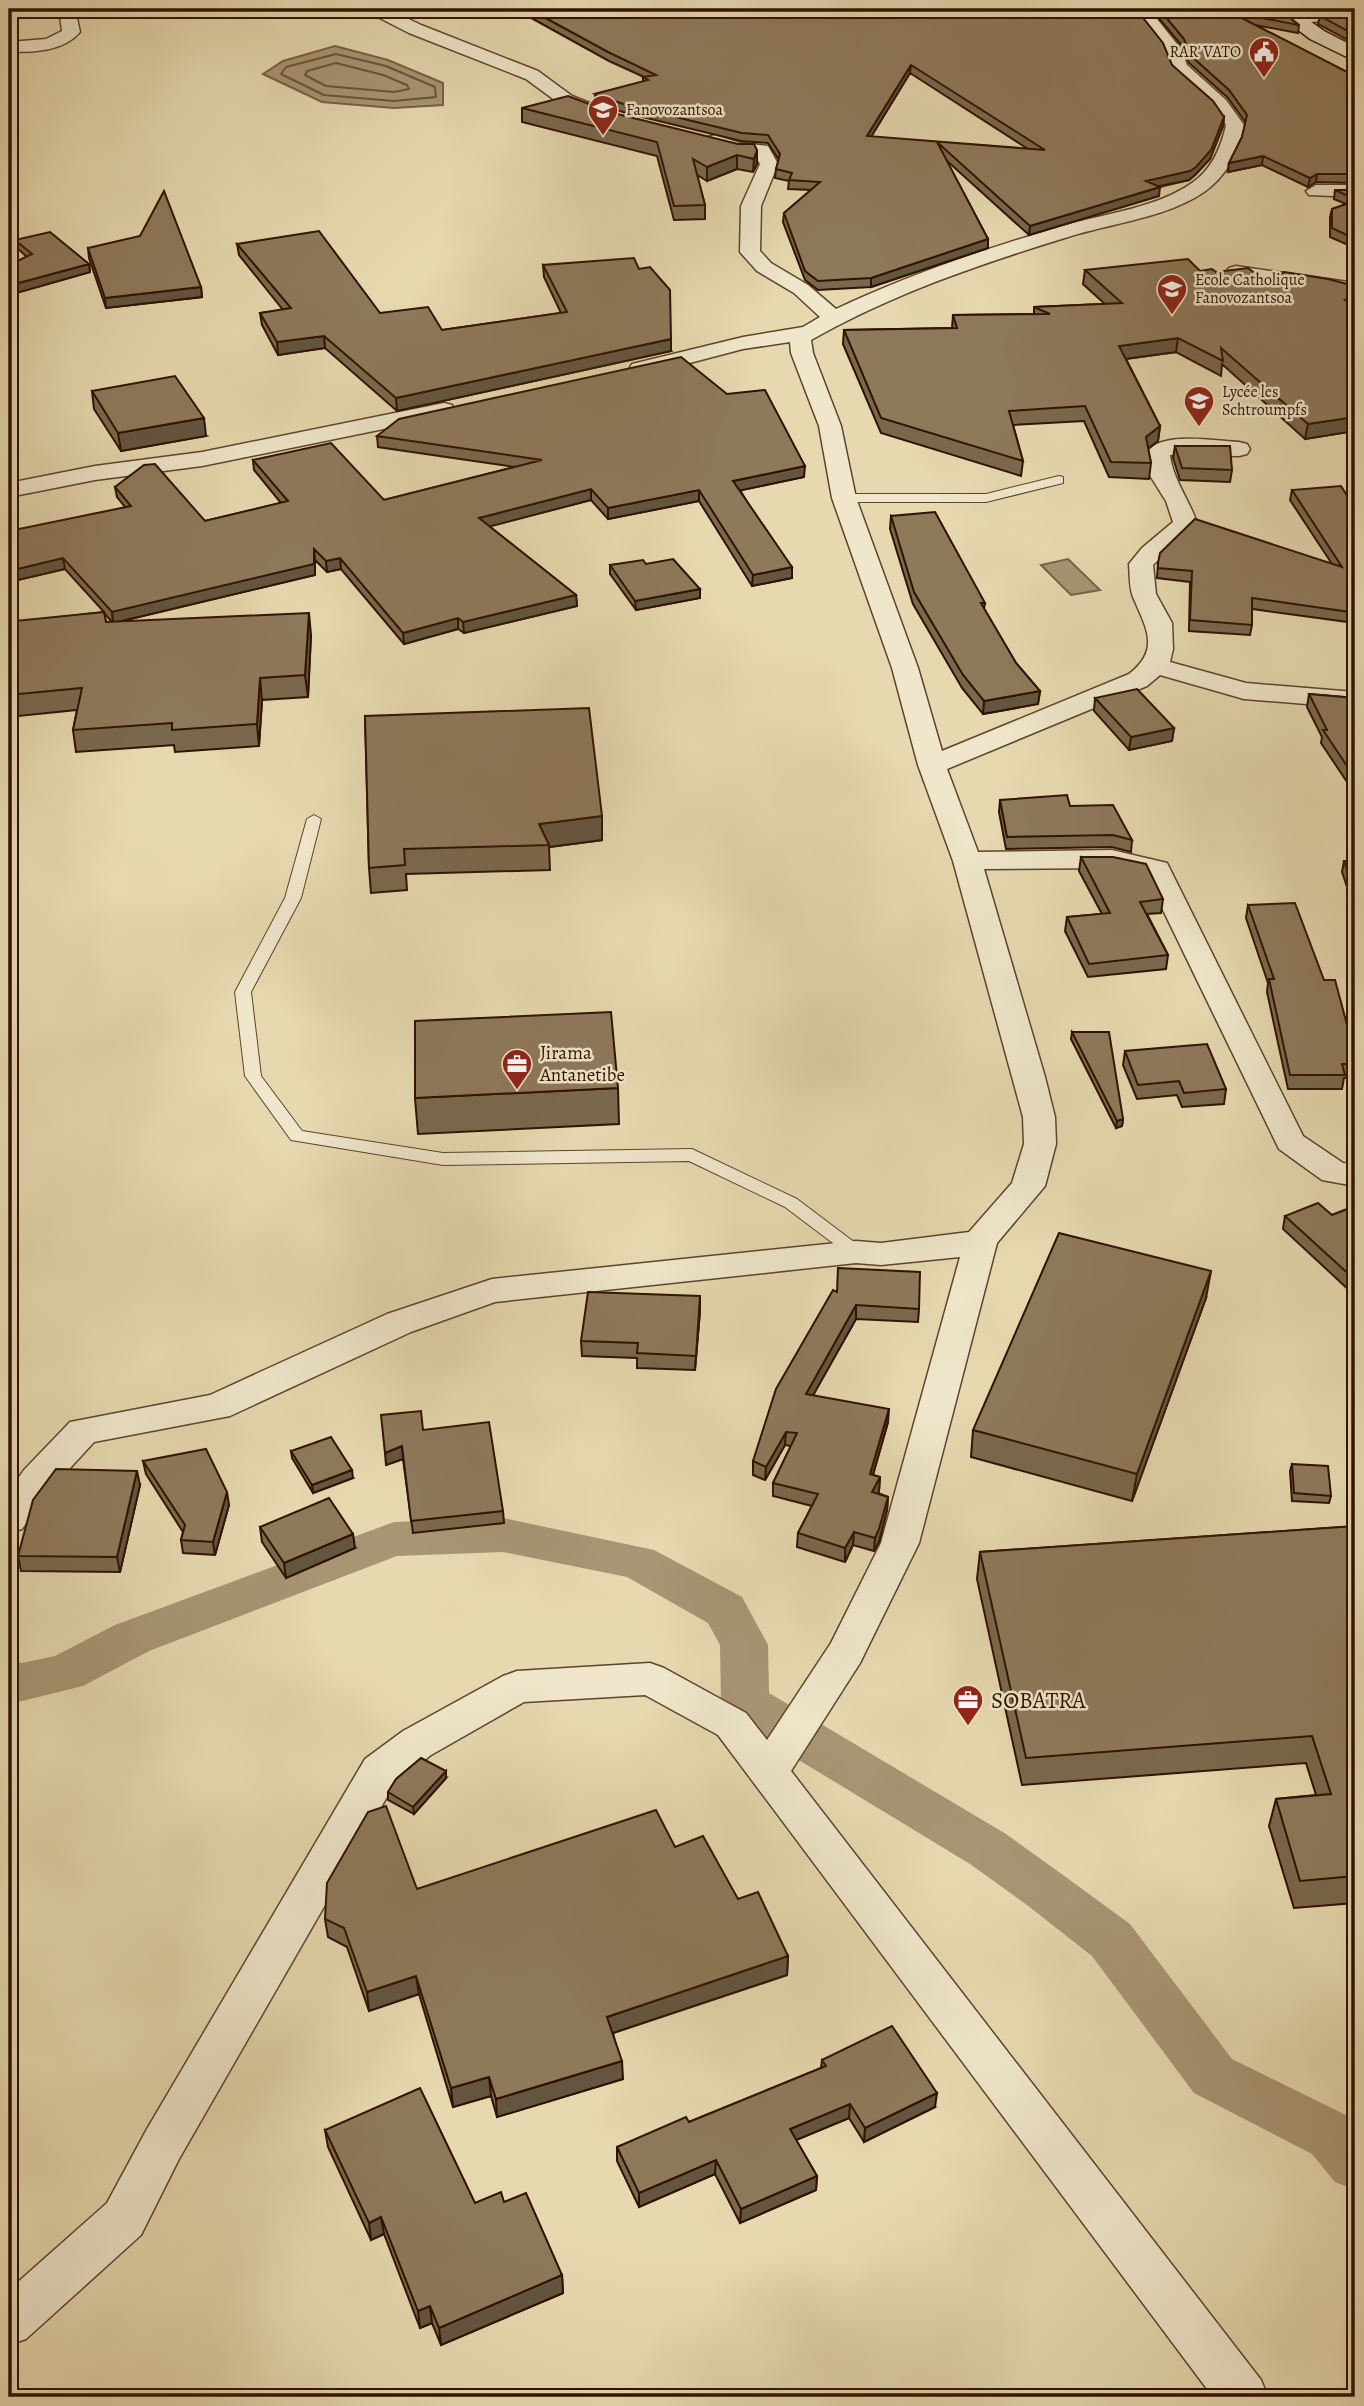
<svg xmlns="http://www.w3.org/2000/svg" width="1364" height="2406" viewBox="0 0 1364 2406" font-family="Alegreya,serif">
<rect width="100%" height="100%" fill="#e6d8af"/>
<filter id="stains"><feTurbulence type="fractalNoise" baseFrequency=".00286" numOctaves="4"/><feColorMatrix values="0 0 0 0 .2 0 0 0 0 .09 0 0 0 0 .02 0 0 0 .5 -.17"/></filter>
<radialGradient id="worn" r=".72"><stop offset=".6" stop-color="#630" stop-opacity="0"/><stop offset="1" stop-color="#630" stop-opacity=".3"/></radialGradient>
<path fill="#a89574" stroke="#786146" stroke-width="2" d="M335 46 388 60 443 83V105L394 108 322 102 263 74 283 61Z
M1068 559 1100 590 1071 595 1041 565Z"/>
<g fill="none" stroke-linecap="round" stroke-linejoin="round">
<path stroke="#6c543a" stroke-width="2" d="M336 54 386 66 435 87 436 97 394 101 324 95 281 74 286 67Z
M336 63 383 75 407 85 409 89 394 92 326 86 305 75 307 71Z"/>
<path fill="#a89574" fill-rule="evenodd" d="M503 1518 654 1550 742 1597 768 1645 769 1693 1006 1834 1063 1875 1130 1924 1232 2059 1352 2118 1355 2122V2190L1335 2182 1312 2154 1194 2093 1092 1956 1027 1905 970 1864 728 1717 721 1703 720 1645 708 1623 627 1577 503 1552 397 1556 149 1651 83 1686 18 1702 9 1699V1659L22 1663 55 1656 115 1625 394 1522Z"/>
<g stroke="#5d442c" stroke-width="2">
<path id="service" d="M1059 476 1063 477V483L986 502H844L838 498 844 494H986Z
M314 815 321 819 301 898 251 992 261 1076 302 1131 443 1153 692 1149 797 1199 862 1248 865 1252 862 1256H850L785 1207 689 1161 443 1165 291 1140 245 1076 235 992 285 898 307 819Z"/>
</g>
<g stroke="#5d442c" stroke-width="3">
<path id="minor" d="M59 9H75L80 32C63 52 33 52 9 52V42L46 39 62 31Z
M368 9H388L421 25 538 71 572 96 610 111 613 115 604 120 560 104 526 79 409 33 370 13Z
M611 9H634C628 17 612 21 603 19L601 15Z
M761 9H783L760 22H748L746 18Z
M1132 9H1149L1181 49 1187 65 1226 100 1244 125C1239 151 1227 176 1204 192 1166 218 1112 223 1068 237 980 264 892 294 811 340L813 353 841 426 856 498 918 668 942 751 1129 674C1161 649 1146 628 1133 597 1129 587 1130 574 1129 564L1142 548 1173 522 1166 501 1149 474 1147 452C1161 431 1216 441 1239 442L1247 444 1250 449 1247 454 1239 456 1170 455C1173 480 1189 499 1197 523L1153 565 1156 594 1172 623 1173 649 1170 662 1246 683 1355 692V708L1244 699 1160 675 1147 686 947 769 978 852 1112 850 1167 863 1303 1136 1343 1163 1355 1164V1186L1322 1180 1279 1149 1146 875 1112 868 984 869 1045 1077 1055 1117 1056 1144 1045 1186 997 1243 919 1543 860 1663 791 1771 1261 2380 1268 2397H1213L718 1735 645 1695 524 1702 431 1755 395 1783 179 2159 141 2235 26 2339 9 2345V2290L107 2203 147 2129 365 1759 403 1731 503 1676 517 1671 650 1663 664 1668 746 1713 767 1740 831 1643 881 1543 960 1257 881 1265 856 1263 495 1302 411 1332 230 1416 94 1442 50 1490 22 1529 9 1533V1491L24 1470 70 1422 210 1395 387 1314 492 1279 856 1241 881 1243 969 1232 1012 1183 1024 1144 1023 1117 953 861 918 765 892 668 832 498 819 426 791 353 790 342 743 349 640 376 632 374 629 369 632 364 743 337 803 327 820 317 794 293 757 271 740 252 741 206 760 164 755 155H738L708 145 706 141 708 137 715 135 740 143 768 146 778 164 761 206 760 251 771 263 808 285 836 309C910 274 988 248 1066 225 1107 213 1156 208 1192 183 1212 169 1221 148 1226 125L1214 108 1173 71 1164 50Z
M1339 9H1355V17L1294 24 1286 19 1294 14Z
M1316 185H1355V197L1309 195 1306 191Z
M1236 266 1355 283V295L1229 276 1226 272 1229 268Z
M444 403 452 405 455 410 452 415 202 466 95 480 9 497V483L95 466 202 452Z"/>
</g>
<g stroke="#2f1200" stroke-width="3">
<path id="secondary" d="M1271 9H1293L1324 31 1355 47V61L1310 39Z"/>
</g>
<use href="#service" fill="#efe6cb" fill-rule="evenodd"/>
<use href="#minor" fill="#efe6cb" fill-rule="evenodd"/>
<use href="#secondary" fill="#efe6cb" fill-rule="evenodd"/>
</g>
<path fill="#7a684e" stroke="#2f1200" stroke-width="2" fill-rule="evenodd" d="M390 9H448L409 16Z
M515 9H607L602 12 603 14 625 11 627 9H757L747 15 748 17 1172 65 1224 117 1223 126 1210 159 1195 175 1189 180 1159 187V196L1029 235 946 160 988 239V248L871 287 818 290 805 280 783 222 784 213 811 190 788 189 789 181 775 178 776 169 779 160 768 143 741 141 626 113 595 103V94L643 82V77H644L609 61ZM910 73 1028 149 871 137Z
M1151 9H1278L1299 25 1298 33 1255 25 1355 76V183L1316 182 1308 187 1262 165 1228 172 1229 163 1242 137 1246 123 1228 98 1189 63 1183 47Z
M1355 12V44L1318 24 1320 16Z
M522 108 613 113 757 150V164L753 172 737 169 707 181 697 175 705 205V219L674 220 657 156 522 122Z
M1335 190H1355V248L1330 237V217L1332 209 1346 204 1334 199Z
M15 240 89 264 90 272 16 293 27 257 17 248Z
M237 244 380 313 442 330 561 313 544 277 543 265 671 351 397 411 325 348 278 355 262 325 260 313 283 310 239 255Z
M88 248 201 287 202 297 106 308 89 258Z
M1085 270 1200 271 1216 272 1268 283 1355 286V431L1305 439 1222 364 1221 376 1176 352 1126 359 1160 426 1158 441 1148 449 1151 463 1149 479 1109 477 1084 421 1013 425 1023 461 1021 476 881 433 843 344 844 330 952 328 953 315 1034 314V307L1105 304 1083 284Z
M92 391 206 436 121 451 94 409Z
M377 436 804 477 740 490 792 578 752 586 699 501 608 519 591 500 489 526 576 595 577 606 464 633 458 629 404 644 341 569 327 572 315 560V575L118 622 311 635 308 697 262 700 259 746 175 752 174 745 76 752 73 730 77 710 9 717V623L104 612 65 569 9 582 125 507 117 497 115 487 205 521 281 503 254 470 253 460 384 500 515 467 378 447ZM104 613 112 622H106Z
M1175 446 1232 470 1230 482 1180 480 1173 458Z
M1292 490 1355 508V596H1352L1351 594 1348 622 1252 609V625L1250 635 1189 631 1190 582 1157 578 1158 563 1332 564 1290 500Z
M891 516 985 603 984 609 1016 663 1040 691 1038 704 983 714 962 688 913 604 890 529Z
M646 564 700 589V598L636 610 610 574V565Z
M1309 694 1355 698V794L1321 743 1322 737 1307 707Z
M1095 698 1174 728 1172 741 1129 750 1094 711Z
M365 716 602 816V840L549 847 550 870 406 874 407 890 371 893 369 868Z
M1000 800 1070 806 1132 840 1131 852 1112 847 1006 849 999 812Z
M1081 857 1163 899 1161 913 1147 914 1168 955 1166 969 1088 977 1065 931 1067 917 1102 914 1079 871Z
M1344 861H1355V911L1342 872Z
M1248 905 1324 980 1349 1032H1355V1077L1344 1078 1342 1089H1288L1267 992 1268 983 1246 918Z
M1072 1032 1123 1119 1122 1126 1116 1128 1071 1039Z
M1125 1051 1226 1089 1224 1104 1182 1107 1177 1095 1137 1099 1123 1065Z
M618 1088 619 1124 418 1134 415 1098Z
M1355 1206V1289L1350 1291 1283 1229 1285 1216 1332 1215Z
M837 1292 919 1309 918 1322 856 1319 813 1395 888 1422 873 1475 880 1477 879 1491 878 1493 888 1497 887 1510 879 1542 874 1551 853 1545 845 1562 797 1547 798 1533 812 1506 773 1496V1483L791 1446 785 1445 765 1480 753 1475V1461Z
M1206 1298 1132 1501 971 1457 973 1430Z
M700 1311 695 1370 637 1368V1358L582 1356 581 1341Z
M423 1430 503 1511 504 1523 413 1533 403 1459 386 1465Z
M291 1451 353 1478 313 1493 292 1458Z
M143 1461 229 1505 215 1555 183 1553 181 1540 183 1532 146 1474Z
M1292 1464 1331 1496 1329 1503 1292 1501 1290 1471Z
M140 1485 120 1572 21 1571 18 1556Z
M1355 1526V1903L1294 1908 1269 1826 1276 1799 1316 1795 1306 1763 1022 1785 977 1579 980 1552Z
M260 1527 355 1548 286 1578 262 1542Z
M446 1778 414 1814 388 1800V1792Z
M675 1847 738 1899 788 1956 787 1975 613 2033 623 2079 497 2117 491 2096 453 2107 419 1994 369 2011 347 1947 328 1937 325 1919 417 1889Z
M822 2060 935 2107 864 2142 849 2118 796 2140 817 2176 816 2190 740 2223 715 2174 639 2207 617 2161V2147L689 2122 821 2068Z
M325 2130 475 2203 504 2202 562 2275 563 2293 441 2345 432 2323 420 2328 384 2234 371 2240 328 2147Z"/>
<path fill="#635540" stroke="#2f1200" stroke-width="2" d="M408 9H448L409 16Z
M744 9H757L743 17Z
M1300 9H1325L1300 11Z
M911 65 910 73 866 145 867 136Z
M1224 117 1223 126 1210 159 1195 175 1189 180 1145 189 1146 181Z
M757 150V164L753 172 754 159Z
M737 155V169L707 181V167Z
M1263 156 1262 165 1228 172 1229 163Z
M1317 174 1316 182 1308 187 1310 178Z
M1160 187 1159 196 1029 235 1030 226Z
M988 239V248L871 287V278Z
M89 264 90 272 16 293 9 302V292L15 284Z
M201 287 202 297 106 308 105 298Z
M1355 297V310L1345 300Z
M324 336 325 348 278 355 277 342Z
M1178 338 1176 352 1117 360 1119 346Z
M671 339V351L397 411 396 398Z
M1355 417V431L1305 439 1308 424Z
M204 418 206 436 121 451 118 433Z
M1160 426 1158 441 1144 452 1146 437Z
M805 466 804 477 733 492V481Z
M591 489V500L480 529 479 518Z
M699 490V501L608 519V508Z
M314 549 315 560V575L113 623 112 612Z
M63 558 65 569 9 582V571Z
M340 558 341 569 327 572 326 561Z
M792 567V578L752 586 753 575Z
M700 589V598L636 610 635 601Z
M576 595 577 606 464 633 463 622Z
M309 613 311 635 308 697 305 675Z
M458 618V629L404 644 403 633Z
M260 678 262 700 259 746 257 724Z
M1040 691 1038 704 983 714 984 701Z
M1174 728 1172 741 1129 750 1131 737Z
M602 816V840L549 847V845L539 824Z
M1123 1119 1122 1126 1116 1128 1117 1121Z
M1211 1271 1206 1298 1132 1501 1137 1474Z
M1355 1277V1289L1350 1291 1353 1278Z
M700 1296V1311L695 1370 696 1356Z
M856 1305V1319L806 1408V1394Z
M889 1409 888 1422 869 1488 870 1474Z
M9 1423 12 1437 10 1485 9 1486Z
M786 1432 785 1445 765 1480 766 1467Z
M402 1446 403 1459 386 1465 385 1453Z
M352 1470 353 1478 313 1493 312 1485Z
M137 1471 140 1485 120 1572 117 1557Z
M880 1477 879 1491 872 1505V1492Z
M227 1492 229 1505 215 1555 213 1542Z
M888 1497 887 1510 879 1542 874 1551 875 1538Z
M854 1532 853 1545 845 1562V1548Z
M353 1534 355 1548 286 1578 284 1563Z
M446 1771V1778L414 1814 413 1807Z
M788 1956 787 1975 607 2035V2017Z
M416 1976 419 1994 369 2011 367 1992Z
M622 2061 623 2079 497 2117 496 2099Z
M489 2077 491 2096 453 2107 451 2088Z
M937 2093 935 2107 864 2142 865 2128Z
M850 2104 849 2118 789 2143 790 2129Z
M716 2160 715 2174 639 2207V2193Z
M817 2176 816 2190 740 2223 741 2209Z
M381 2217 384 2234 371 2240 369 2223Z
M562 2275 563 2293 441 2345 439 2328Z
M430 2306 432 2323 420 2328 418 2311Z"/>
<path fill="#8e795b" stroke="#2f1200" stroke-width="2" fill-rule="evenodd" d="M529 9H600L603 14 625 11 627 9H744L748 17H760L774 9H1136L1163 43 1172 65 1213 101 1224 117 1211 150 1196 167 1190 171 1146 181 1160 187 1030 226 937 142 988 239 871 278 818 281 805 271 784 213 820 182 789 180 792 173 776 169 780 154 768 135 742 133 626 105 595 94 648 80 643 77 656 75 608 52ZM911 65 1045 150 867 136Z
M1159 9H1278L1299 25 1230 12 1355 76V174H1317L1310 178 1263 156 1229 163 1242 137 1247 115 1229 90 1190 55 1184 39Z
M1355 12V35L1320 16Z
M568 96 613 113 738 144H754L757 150 754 159 737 155 707 167 693 159 705 205 674 206 657 142 522 108Z
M1335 190H1355V199Z
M164 191 201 287 105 298 88 248 140 236Z
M1355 201V239L1332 228V209Z
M319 231 380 313 428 307 442 330 567 312 543 265 634 258 639 269 650 267 670 290 671 339 396 398 324 336 277 342 260 313 291 308 237 244Z
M50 232 89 264 15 284 9 292V265L32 254 15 240Z
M1188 259 1200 271 1212 269 1216 272 1248 268 1268 283 1284 272 1328 279 1355 286V297L1345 300 1355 306V417L1308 424 1221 348 1223 361 1178 338 1119 346 1160 426 1146 437 1151 463 1111 462 1085 406 1009 411 1023 461 881 418 844 330 957 328 953 315 1050 314 1034 307 1122 303 1085 270Z
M681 357 727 394 765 390 805 466 733 481 792 567 753 575 699 490 608 508 591 489 479 518 576 595 463 622 458 618 403 633 340 558 326 561 314 549V564L112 612 63 558 9 571V531L131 506 115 487 144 465 155 464 205 521 288 501 253 460 331 443 384 500 542 460 377 436 399 419Z
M175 376 204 418 118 433 92 391Z
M1175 446H1230L1232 470 1182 468Z
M1341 486 1355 508V585L1352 582 1350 612 1252 598V625L1190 620 1192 571 1158 568V563L1160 553 1195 519 1342 567 1292 490Z
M935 512 985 603H981L1016 663 1040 691 984 701 963 675 914 592 891 516Z
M673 559 700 589 635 601 610 565 643 560 646 564Z
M104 612 106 622 309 613 305 675 260 678 257 724 172 730V723L73 730 82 688 9 695V623L15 621Z
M1137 689 1174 728 1131 737 1095 698Z
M1309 694 1355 698V778L1323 730H1327Z
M589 708 602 816 539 824 549 845 404 849 405 865 369 868 365 716Z
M1067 795 1070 806 1113 805 1132 840 1113 835 1007 837 1000 800Z
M1081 857H1113L1146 864 1163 899 1140 902 1168 955 1089 964 1067 917 1110 913Z
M1344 861H1355V893Z
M1295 903 1324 980H1335L1349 1032H1355V1064H1342L1345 1075H1290L1269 979H1274L1248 905Z
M611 1012 618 1088 415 1098V1021Z
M1072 1032H1109L1123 1119 1117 1121Z
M1207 1044 1226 1089 1184 1093 1179 1081 1138 1085 1125 1051Z
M1318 1203 1332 1215 1355 1206V1277L1353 1278 1285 1216Z
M1059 1233 1211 1271 1137 1474 973 1430Z
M838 1268 920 1272 919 1309 856 1305 806 1394 889 1409 870 1474 880 1477 872 1492 888 1497 879 1529 875 1538 854 1532 845 1548 798 1533 818 1494 773 1483 797 1433 786 1432 766 1467 753 1461 776 1389 833 1290 837 1292Z
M588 1292 700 1296 696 1356 637 1353 638 1343 581 1341Z
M421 1411 423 1430 489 1422 503 1511 411 1521 402 1446 385 1453 381 1415Z
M331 1437 352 1470 312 1485 291 1451Z
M206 1449 227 1492 213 1542 181 1540 185 1525 143 1461Z
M1292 1464 1328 1466 1331 1496 1294 1493Z
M56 1469 137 1471 117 1557 18 1556 33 1500Z
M329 1498 353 1534 284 1563 260 1527Z
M1355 1526V1876L1300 1881 1276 1799 1331 1794 1312 1736 1026 1758 980 1552Z
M421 1758 446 1771 413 1807 388 1792 396 1779Z
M386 1806 417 1889 656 1810 675 1847 703 1836 738 1899 758 1892 788 1956 607 2017 622 2061 496 2099 489 2077 451 2088 416 1976 367 1992 344 1928 325 1919 327 1883 368 1812Z
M892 2026 937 2093 865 2128 850 2104 790 2129 817 2176 741 2209 716 2160 639 2193 617 2147 686 2117 689 2122 826 2066 822 2060Z
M420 2088 475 2203 501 2192 504 2202 526 2193 562 2275 439 2328 430 2306 418 2311 381 2217 369 2223 325 2130Z"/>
<defs>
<g id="civic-pin" transform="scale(1.575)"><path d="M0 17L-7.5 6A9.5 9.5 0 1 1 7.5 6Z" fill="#8f2418" stroke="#efe6cb"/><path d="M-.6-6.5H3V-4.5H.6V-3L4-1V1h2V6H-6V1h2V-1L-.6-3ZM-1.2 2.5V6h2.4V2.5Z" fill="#fff"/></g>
<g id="school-pin" transform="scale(1.575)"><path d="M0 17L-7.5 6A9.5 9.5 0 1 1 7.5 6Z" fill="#8f2418" stroke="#efe6cb"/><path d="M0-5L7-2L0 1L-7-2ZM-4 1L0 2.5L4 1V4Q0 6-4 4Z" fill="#fff"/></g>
<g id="office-pin" transform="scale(1.575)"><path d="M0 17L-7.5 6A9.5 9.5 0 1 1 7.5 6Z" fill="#8f2418" stroke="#efe6cb"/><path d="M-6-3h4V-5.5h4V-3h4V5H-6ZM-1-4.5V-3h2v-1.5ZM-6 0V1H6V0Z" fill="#fff"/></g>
</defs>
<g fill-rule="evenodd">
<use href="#civic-pin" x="1264" y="52"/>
<use href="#school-pin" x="603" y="110"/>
<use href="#school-pin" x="1172" y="289"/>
<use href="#school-pin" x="1199" y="401"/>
<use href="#office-pin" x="517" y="1064"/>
<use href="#office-pin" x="968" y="1700"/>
</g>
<g text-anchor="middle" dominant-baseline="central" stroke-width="5" stroke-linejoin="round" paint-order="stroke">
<g font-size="16" fill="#2f1200" stroke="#efe6cb" text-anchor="start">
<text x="1241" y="52" text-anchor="end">RAR' VATO</text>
<text x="626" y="110">Fanovozantsoa</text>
<text x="1195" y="280">Ecole Catholique<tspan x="1195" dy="18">Fanovozantsoa</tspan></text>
<text x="1222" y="392">Lycée les<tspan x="1222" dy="18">Schtroumpfs</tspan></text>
</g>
<g font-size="19" fill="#2f1200" stroke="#efe6cb" text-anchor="start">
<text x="540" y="1053">Jirama<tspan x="540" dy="22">Antanetibe</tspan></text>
</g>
<g font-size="23" fill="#2f1200" stroke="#efe6cb" text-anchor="start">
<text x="991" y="1700">SOBATRA</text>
</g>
</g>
<rect width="1364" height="2406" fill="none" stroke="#e6d8af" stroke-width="35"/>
<rect x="10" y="10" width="1343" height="2385" fill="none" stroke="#2f1200" stroke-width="3.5"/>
<rect x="18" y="18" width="1329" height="2371" fill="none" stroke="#2f1200" stroke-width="2"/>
<rect width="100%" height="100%" filter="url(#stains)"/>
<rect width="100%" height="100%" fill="url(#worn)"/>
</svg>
